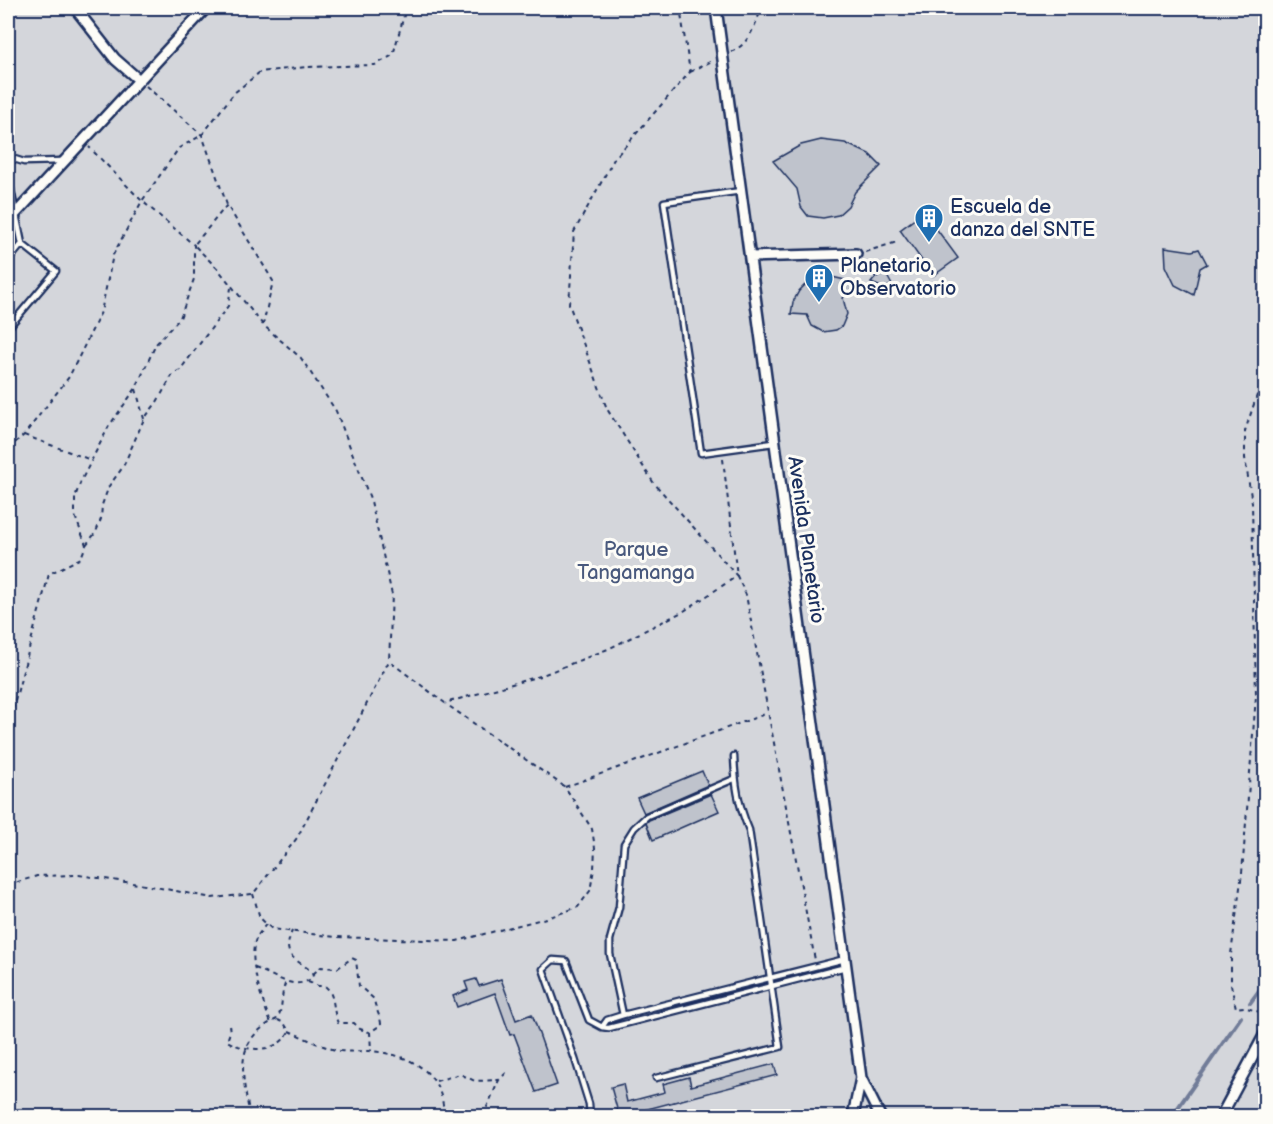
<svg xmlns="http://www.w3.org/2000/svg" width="1273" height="1124" viewBox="0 0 1273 1124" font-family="'Balsamiq Sans',sans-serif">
<rect width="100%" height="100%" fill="#f4f4f1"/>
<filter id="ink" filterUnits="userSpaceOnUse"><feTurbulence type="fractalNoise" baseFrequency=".0167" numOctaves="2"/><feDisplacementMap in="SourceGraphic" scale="12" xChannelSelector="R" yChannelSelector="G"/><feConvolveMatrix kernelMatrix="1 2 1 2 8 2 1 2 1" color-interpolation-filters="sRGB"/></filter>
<g filter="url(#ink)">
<path fill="#d4d6db" stroke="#78829c" stroke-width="1.5" d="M8 8H1265V1116H8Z"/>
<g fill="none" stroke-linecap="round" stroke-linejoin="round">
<path stroke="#717c98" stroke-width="4" d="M1250 1003 1266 981
M1175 1112 1241 1017"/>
</g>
<path fill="#bfc3cc" stroke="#1b2f5e" stroke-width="1.5" d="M821 140 845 143 869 154 881 166 855 192 848 206 838 215 823 218 808 216 801 207 797 189 773 161 801 145Z
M924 212 958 258 933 276 900 230Z
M1165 247 1192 251 1199 249 1207 264 1200 268 1194 295 1175 285 1166 266Z
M886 274 892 285 884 288 871 283 876 277Z
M832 277 845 280 855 287 843 298 847 314 842 326 836 330 823 332 812 326 807 315 791 314 793 302 799 291 808 282 820 278Z
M702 771 708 785 644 813 637 798Z
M711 794 719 811 653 840 646 823 649 820Z
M476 979 479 986 501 979 516 1020 532 1014 557 1085 536 1092 514 1034 510 1035 495 993 457 1007 453 996 468 990 465 982Z
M774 1064 777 1075 621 1116H619L611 1087 623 1084 627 1102 665 1092 663 1084 689 1077 691 1086Z"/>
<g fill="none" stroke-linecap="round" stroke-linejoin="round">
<g stroke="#1b2f5e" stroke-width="9">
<path id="lane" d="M8 157 24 162 62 161
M8 175 22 244 56 271 8 328
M741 191 664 202 701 453 774 443
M8 261 22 244
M623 1015 610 954V940L619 907 624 844 634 828 647 816 734 779
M602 1027 607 1020 623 1015 845 959
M656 1078 780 1047 749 830C738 804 735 784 734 756
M590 1116 589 1104 575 1059 543 969 553 960 566 961 589 1020 602 1027 609 1028 846 967
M1260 1116 1266 1107"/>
</g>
<g stroke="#1b2f5e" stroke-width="14">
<path id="street" d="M75 8 115 59 139 80
M716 8 861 1078 880 1116
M8 222 206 8
M750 257 856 254
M853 1116 861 1078
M1221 1116 1266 1032"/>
</g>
<path stroke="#1b2f5e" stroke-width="2" stroke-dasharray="4.5 4.5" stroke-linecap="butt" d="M731 52C750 44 754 26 762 8
M690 72 712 61
M146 86 202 135 227 205 273 281 263 325
M227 205 194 245 218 269 263 325 301 358 336 411 371 501 392 595 389 661
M865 252 897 242
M861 260 876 277
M1266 379 1258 392 1245 431V458L1252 503 1256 696 1242 873 1231 954V985L1236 1008 1244 1007 1266 1014
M136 389 144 419
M24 435 91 460
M8 449 24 435 69 377 101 312 113 255 142 201 179 148 202 135 234 93 260 72 306 67 375 65 393 55 406 8
M723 459 737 576 746 595 815 960
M86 545 96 532 101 519 102 505 109 486 123 467 144 419 157 402 173 374 180 370 228 306 231 288
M8 727 49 574 81 558 86 545 75 516V497L81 481 109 426 136 388 156 344 180 318 194 279V245L142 201 89 147
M565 787 768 713
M8 885 37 876 79 875 145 885 212 898 253 894 297 838 389 661 445 703 540 676 608 649 684 611 737 576 653 482 607 409 569 304 574 232 614 159 690 72 680 8
M253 894 260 918 272 929 336 937 457 941 550 917 578 907 590 891 594 869 595 848 592 829 565 787 446 704
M266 924C263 929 258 934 256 939 247 960 263 1003 271 1023
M255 968C272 974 296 993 313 977L312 972C295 957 281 958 292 931
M313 974 321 967 338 968 352 958 356 960 359 986 374 999C375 1009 381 1016 381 1025L370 1032 371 1051
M308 982 318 986H325C336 995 332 1011 338 1023H354L360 1029 369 1032
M229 1025 230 1032 227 1041C245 1052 279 1054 289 1031L284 1023 278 1020
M289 1031C305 1038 324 1048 341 1051 350 1052 360 1051 369 1051 410 1054 443 1071 444 1116
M436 1081 460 1074 475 1081 499 1080
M250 1116C242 1075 232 1040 277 1019 284 1007 280 994 286 982
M483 1116 499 1080 507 1072"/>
<use href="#lane" stroke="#fdfcf7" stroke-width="4.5"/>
<use href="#street" stroke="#fdfcf7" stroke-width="9"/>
</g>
</g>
<defs>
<g id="building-pin" transform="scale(1.5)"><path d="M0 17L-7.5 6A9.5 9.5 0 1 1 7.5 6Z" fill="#1f6fb2" stroke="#fdfcf7"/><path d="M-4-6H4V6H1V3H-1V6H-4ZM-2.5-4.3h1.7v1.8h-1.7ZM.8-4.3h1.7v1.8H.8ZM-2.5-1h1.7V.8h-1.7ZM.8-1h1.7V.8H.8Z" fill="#fff"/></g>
</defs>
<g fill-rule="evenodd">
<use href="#building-pin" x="929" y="218"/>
<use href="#building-pin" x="819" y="278"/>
</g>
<g text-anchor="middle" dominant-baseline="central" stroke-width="6" stroke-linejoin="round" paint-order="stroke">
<g font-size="20" fill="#1b2f5e" stroke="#fdfcf7" text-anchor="start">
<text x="950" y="207">Escuela de<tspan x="950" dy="23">danza del SNTE</tspan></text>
<text x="840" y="266">Planetario,<tspan x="840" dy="23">Observatorio</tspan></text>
</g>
<g font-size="20" fill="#1b2f5e" stroke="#fdfcf7">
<text transform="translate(806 540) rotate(82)">Avenida Planetario</text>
</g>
<g font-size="20" fill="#49597d" stroke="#fdfcf7">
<text x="636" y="550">Parque<tspan x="636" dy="23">Tangamanga</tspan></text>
</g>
</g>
<rect width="1273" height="1124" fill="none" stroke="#fdfcf7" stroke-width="30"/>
<rect x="15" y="15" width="1243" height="1094" fill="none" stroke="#1b2f5e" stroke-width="2" filter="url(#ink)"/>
</svg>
